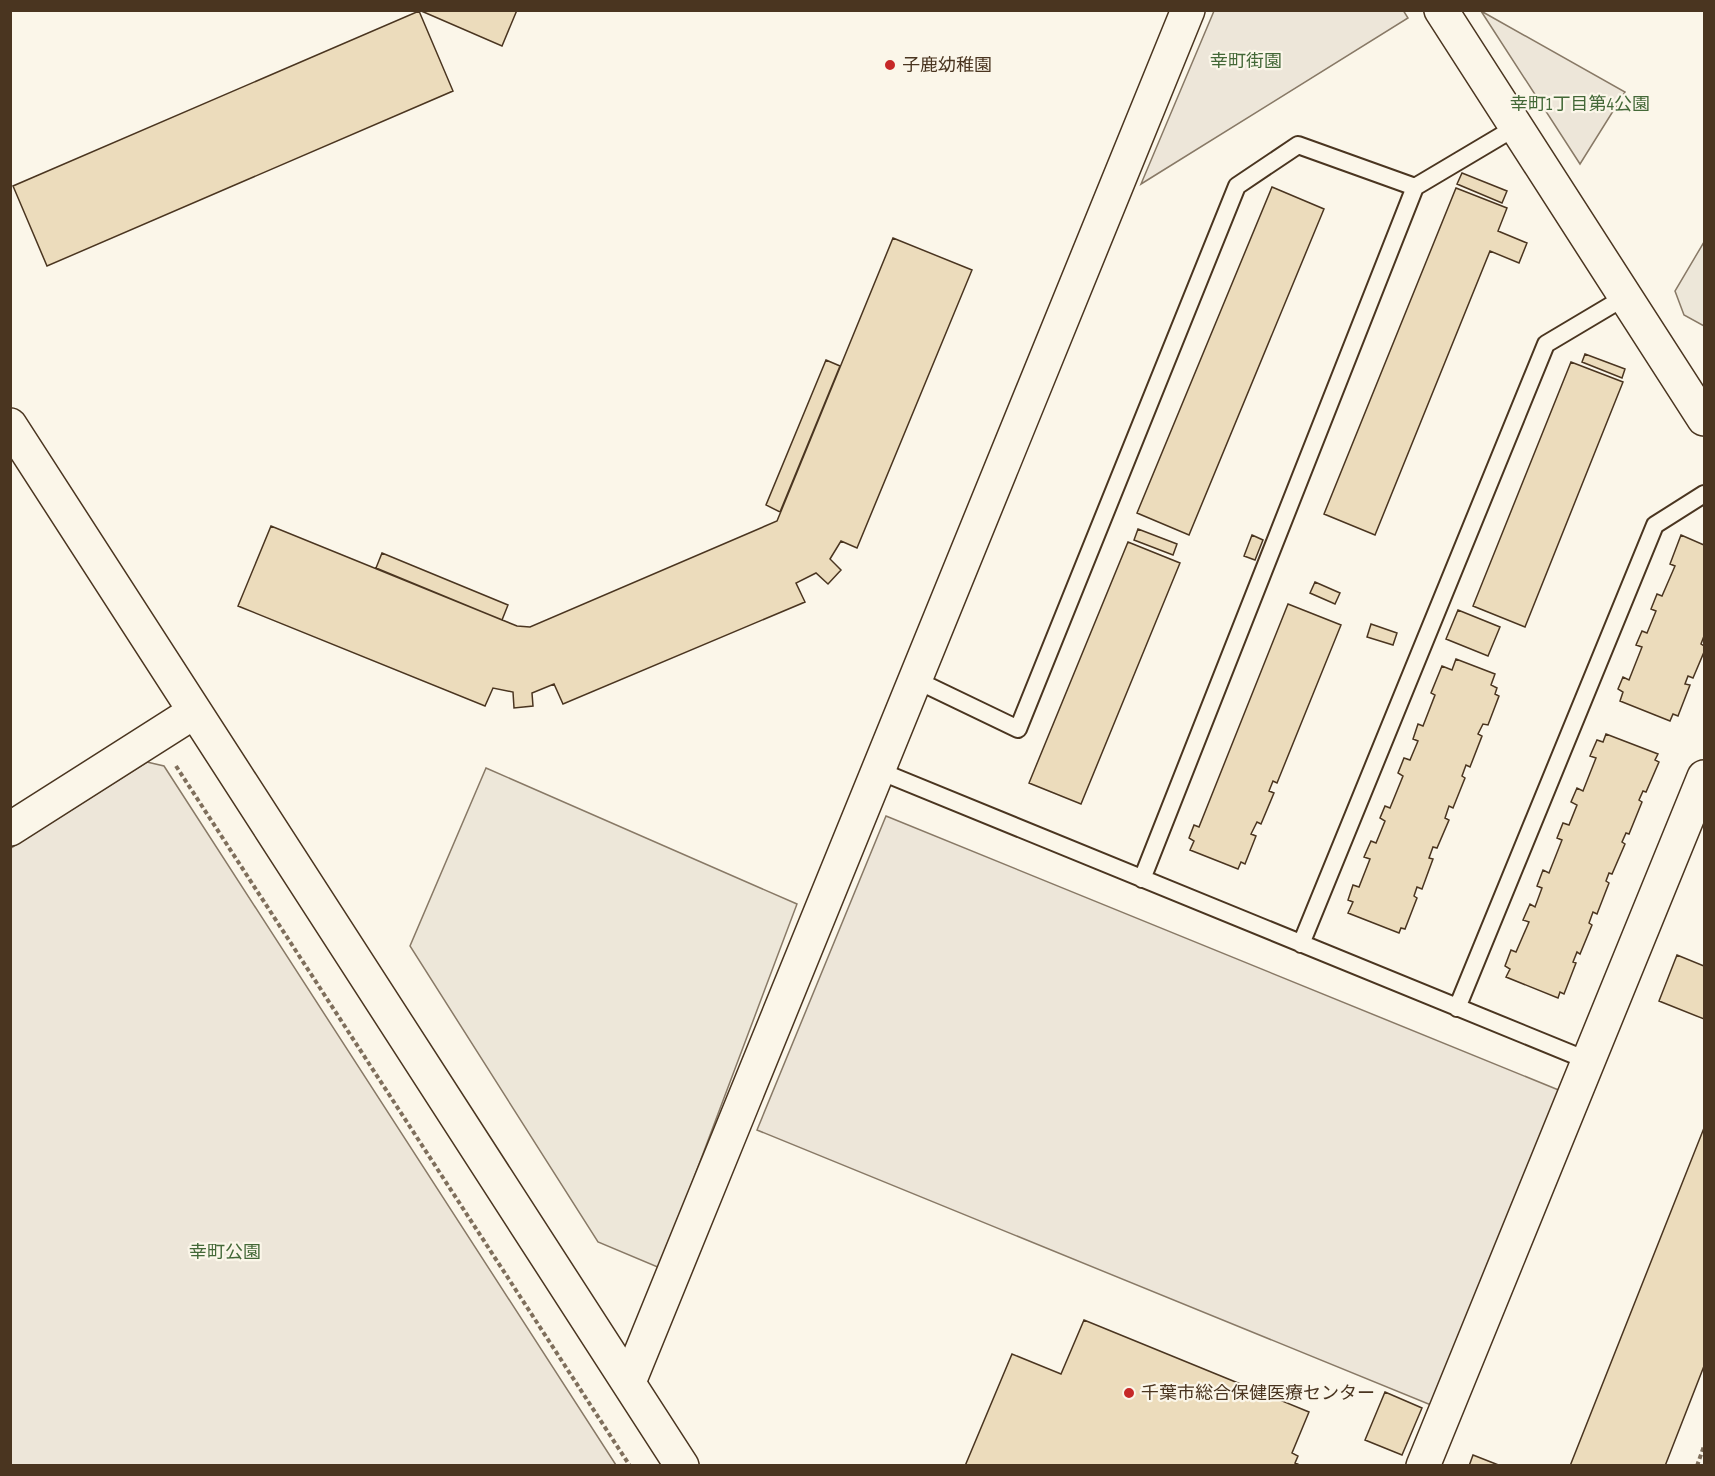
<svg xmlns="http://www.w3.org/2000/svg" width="1715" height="1476" viewBox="0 0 1715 1476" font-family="'Sofia Sans Condensed','Noto Sans JP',sans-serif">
<rect width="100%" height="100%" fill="#fbf6e9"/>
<path fill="#ede6d9" stroke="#887966" stroke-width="1.5" d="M1214 11 1403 10 1408 18 1141 184Z
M1481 11 1625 92 1580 164Z
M147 762 164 766 616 1465 11 1466V848Z
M886 816 1561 1091 1431 1405 757 1130Z"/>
<path fill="#ede7d9" stroke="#887966" stroke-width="1.5" d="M1704 242V326L1684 315 1675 291Z
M486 768 797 904 660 1268 598 1242 410 946Z"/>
<path fill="#ecdcbc" stroke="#4a3520" stroke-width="1.5" d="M419 10H517L502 46Z
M419 11 453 91 47 266 13 186Z
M1462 173 1507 191 1502 203 1457 184Z
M1272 187 1324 209 1189 535 1137 513Z
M1456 188 1507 208 1498 231 1527 243 1519 263 1490 251 1375 535 1324 514Z
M893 238 972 270 857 548 841 541 830 559 841 570 828 584 816 573 796 583 805 602 563 704 554 684 532 693 533 706 514 708 513 692 493 688 485 706 238 606 271 526 517 626 530 627 777 521Z
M1585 354 1625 369 1622 378 1582 362Z
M826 360 840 366 780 512 766 505Z
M1571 362 1623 382 1525 627 1473 606Z
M1138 529 1177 544 1173 555 1134 540Z
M1252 535 1263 540 1255 560 1244 556Z
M1681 535 1704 545V636L1701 644 1704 646V652L1693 678 1688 676 1685 684 1690 685 1678 716 1673 714 1670 721 1620 701 1623 692 1618 689 1623 677 1629 680 1642 647 1636 645 1642 631 1647 633 1656 611 1651 609 1657 594 1662 596 1675 566 1670 564Z
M1128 542 1180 563 1081 804 1029 783Z
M382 553 508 605 502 620 376 568Z
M1315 582 1340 593 1335 604 1310 593Z
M1288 604 1341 625 1277 783 1273 781 1269 791 1274 793 1261 824 1257 822 1251 834 1256 836 1245 864 1241 862 1238 869 1190 850 1194 841 1189 838 1194 825 1199 827Z
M1458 610 1500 627 1488 656 1446 639Z
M1371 624 1397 633 1393 645 1367 637Z
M1456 659 1495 674 1491 685 1497 688 1495 694 1499 696 1488 725 1483 724 1478 734 1482 736 1470 767 1466 765 1462 776 1465 778 1453 808 1449 806 1445 818 1449 820 1437 848 1433 847 1429 858 1433 859 1422 889 1417 887 1414 896 1417 898 1405 929 1401 928 1399 933 1348 913 1353 902 1348 900 1353 885 1359 887 1370 859 1364 857 1371 841 1376 843 1385 821 1380 818 1385 806 1390 808 1403 776 1398 773 1404 758 1410 760 1418 741 1413 739 1418 724 1423 726 1435 695 1431 693 1442 666 1452 670Z
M1606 734 1658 754 1655 760 1659 762 1646 792 1643 791 1639 800 1642 802 1629 834 1626 833 1622 842 1625 844 1612 874 1609 873 1606 881 1609 883 1597 914 1593 912 1589 923 1592 925 1580 954 1577 952 1573 962 1576 963 1564 994 1560 992 1558 998 1506 977 1510 969 1505 966 1511 950 1516 952 1529 922 1523 920 1530 904 1535 907 1542 888 1537 886 1543 870 1549 873 1562 840 1557 838 1563 823 1569 825 1577 805 1571 802 1577 788 1583 791 1596 758 1590 756 1597 740 1603 742Z
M1677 955 1704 966V1019L1659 1001Z
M1704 1128V1366L1665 1466H1570Z
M1084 1320 1309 1412 1292 1453 1298 1456 1295 1463 1302 1466H965L1012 1354 1061 1374Z
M1385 1392 1422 1408 1402 1455 1365 1440Z
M1473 1455 1501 1466H1469Z"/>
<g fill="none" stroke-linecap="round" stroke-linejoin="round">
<g stroke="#4a3520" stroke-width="20">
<path id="service" d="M914 679 1018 729 1237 186 1298 145 1415 187 1516 127
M877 770 1589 1061
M1142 879 1415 187
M1301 944 1546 344 1625 297
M1457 1008 1655 525 1704 494"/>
</g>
<g stroke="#4a3520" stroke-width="36">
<path id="minor" d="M1441 10 1704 419
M10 829 194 712
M629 1382 1188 10
M1423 1466 1704 777"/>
</g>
<g stroke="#4a3520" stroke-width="36">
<path id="tertiary" d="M10 425 682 1466"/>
</g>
<path stroke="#7f6f5c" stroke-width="4" stroke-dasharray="4.5 3" stroke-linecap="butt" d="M176 766 630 1466
M1697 1466 1704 1446"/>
<use href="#service" stroke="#fbf6e9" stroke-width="16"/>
<use href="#minor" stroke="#fbf6e9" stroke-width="33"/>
<use href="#tertiary" stroke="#fbf6e9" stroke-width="33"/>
</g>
<g fill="#c62828" stroke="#fbf6e9" stroke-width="2">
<circle cx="890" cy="65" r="6"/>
<circle cx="1129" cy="1393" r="6"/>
</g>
<g text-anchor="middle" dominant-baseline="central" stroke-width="4.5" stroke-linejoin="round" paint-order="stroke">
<g font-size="18" fill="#436837" stroke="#fbf6e9">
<text x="1246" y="61">幸町街園</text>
<text x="1580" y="104">幸町1丁目第4公園</text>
<text x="225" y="1252">幸町公園</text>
</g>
<g font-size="18" fill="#4a3520" stroke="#fbf6e9" text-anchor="start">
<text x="902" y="65">子鹿幼稚園</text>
<text x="1141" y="1393">千葉市総合保健医療センター</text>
</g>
</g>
<rect width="1715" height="1476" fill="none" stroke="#4a3520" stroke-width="24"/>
</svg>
